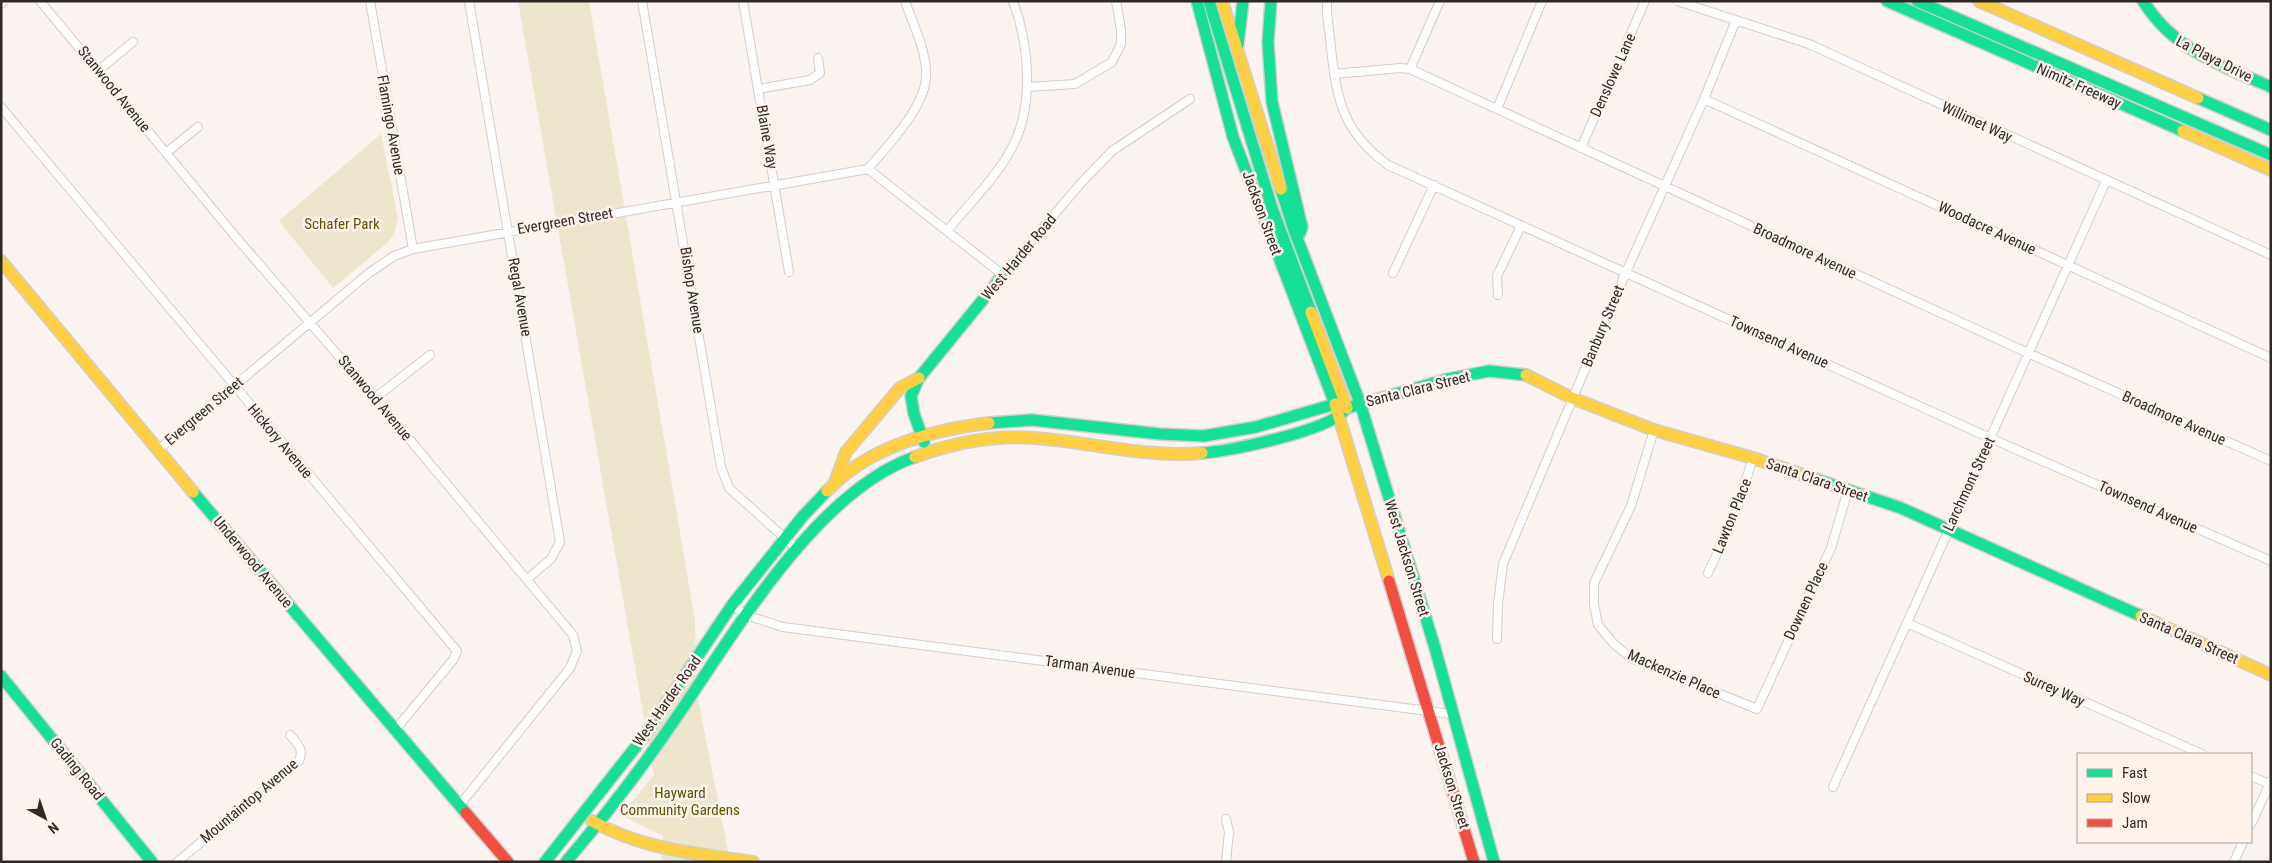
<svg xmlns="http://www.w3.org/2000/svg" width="2272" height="863" viewBox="0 0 2272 863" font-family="'Roboto Condensed',sans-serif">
<rect width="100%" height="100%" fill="#faf3ef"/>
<path fill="#ede6cd" d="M518 1H589L695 620 696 687 700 709 730 862H661L663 836 621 815 654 775Z
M381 134 398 218 394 234 387 243 333 288 279 221Z"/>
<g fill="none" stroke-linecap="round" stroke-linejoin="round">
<g stroke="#d3cecb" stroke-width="10">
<path id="street" d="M40 1 240 242 375 398 573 635 577 651 570 668 459 806
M370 1 413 249
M469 1 560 542 551 559 527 579
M642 1 721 467 729 488 797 549
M743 1 789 272
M1327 1C1326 16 1330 33 1331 48 1337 101 1343 132 1388 165L1990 438 2271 561
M1677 1 1809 44 2271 255
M1 4 4 1
M1410 69 1440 1
M99 70 133 42
M1334 74 1400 68 1410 69 2028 353 2271 461
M1027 87 1075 84 1112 62 1121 44V30L1116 1
M758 89 810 80 820 73 818 58
M1704 99 2271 358
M1 107 457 651 453 660 395 730
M1497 109 1542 1
M1581 148 1645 1
M166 153 198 127
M868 169C888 145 929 104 926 71 925 48 913 24 905 1
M947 231C967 206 993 181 1009 153 1035 110 1030 47 1013 1
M1393 273 1434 185
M1498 295 1497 276 1521 226
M375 398 430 355
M1654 430 1631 506 1594 583V604L1598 625 1614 644 1631 658 1757 709 1831 548 1848 490
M159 449 369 273 394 256 413 249 868 169 1003 275 1081 183 1112 151 1190 99
M1708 573 1734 517 1753 458
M732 605 746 615 783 627 1451 714
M1907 623 2202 754
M1497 639 1498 604 1503 564 1623 279 1704 99 1736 20
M2251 776 2269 784
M1833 787 2106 181
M2251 824 2271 781
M177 862 299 761C304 749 298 744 290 735
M1226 862 1229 832 1226 819
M2234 862 2243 842"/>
</g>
<g stroke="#d3cecb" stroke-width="14">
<path id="fast" d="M1197 1 1233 137 1335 404
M1209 1 1272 208 1311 312
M1271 1 1268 42 1272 102 1302 227 1300 233
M1887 1 2183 131
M1917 1 2271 155
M2143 1C2174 50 2220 65 2271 87
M1238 45 1243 1
M2198 98 2271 130
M1281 189 1294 230 1360 403
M1360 403 1435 648 1494 862
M989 423 1032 420 1160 434 1204 436 1256 427 1335 404 1347 408 1448 379 1489 371 1526 375
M924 442 914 414 911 396 919 378 1003 275
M1202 453C1230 451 1327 431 1344 411
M1806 476 1901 508 2141 616
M193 492 466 813
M1 676 152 862
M545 862 645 735 732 605 803 516 827 491
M566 862C605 816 642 768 676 718 734 634 816 491 915 457"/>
</g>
<g stroke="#d3cecb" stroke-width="14">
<path id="slow" d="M1222 1 1281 189
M1979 1 2198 98
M2183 131 2271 170
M1 261 193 492
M1311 312 1347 408
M1526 375 1572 398 1654 430 1753 458 1806 476
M1335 404 1389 581
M915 457C953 443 994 435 1035 438 1091 442 1145 458 1202 453
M835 482 846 452 900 388 919 378
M827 491C868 447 931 430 989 423
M2141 616 2271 675
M592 821C644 850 695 853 753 862"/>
</g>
<g stroke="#d3cecb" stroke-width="14">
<path id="jam" d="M1389 581 1474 862
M466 813 508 862"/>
</g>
<use href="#street" stroke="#fefdfd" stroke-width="8"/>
<use href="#fast" stroke="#16e098" stroke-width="11"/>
<use href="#slow" stroke="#ffcf43" stroke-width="11"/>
<use href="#jam" stroke="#f24e42" stroke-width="11"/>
</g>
<g text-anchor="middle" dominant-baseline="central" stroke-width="5" stroke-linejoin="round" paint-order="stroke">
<g font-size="15" fill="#2e2926" stroke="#fff2ea">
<text transform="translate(2214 59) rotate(27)">La Playa Drive</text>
<text transform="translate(1613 75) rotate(-66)">Denslowe Lane</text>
<text transform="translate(2079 86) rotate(24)">Nimitz Freeway</text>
<text transform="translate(114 89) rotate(51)">Stanwood Avenue</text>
<text transform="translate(1977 122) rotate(25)">Willimet Way</text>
<text transform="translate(391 125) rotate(80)">Flamingo Avenue</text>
<text transform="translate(767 137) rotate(80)">Blaine Way</text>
<text transform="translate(1262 213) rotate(70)">Jackson Street</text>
<text transform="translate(565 221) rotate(-10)">Evergreen Street</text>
<text transform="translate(1987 228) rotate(25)">Woodacre Avenue</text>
<text transform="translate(1805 251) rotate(25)">Broadmore Avenue</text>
<text transform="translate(1019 257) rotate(-50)">West Harder Road</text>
<text transform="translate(692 290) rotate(81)">Bishop Avenue</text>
<text transform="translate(520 297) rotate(80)">Regal Avenue</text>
<text transform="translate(1603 326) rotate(-67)">Banbury Street</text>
<text transform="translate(1779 342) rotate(24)">Townsend Avenue</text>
<text transform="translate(1418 389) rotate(-14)">Santa Clara Street</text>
<text transform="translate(375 398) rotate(50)">Stanwood Avenue</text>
<text transform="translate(204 411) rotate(-40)">Evergreen Street</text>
<text transform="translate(2174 418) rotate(24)">Broadmore Avenue</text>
<text transform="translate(280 441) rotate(50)">Hickory Avenue</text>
<text transform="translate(1817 480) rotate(19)">Santa Clara Street</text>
<text transform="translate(1969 484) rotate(-65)">Larchmont Street</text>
<text transform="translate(2148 507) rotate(24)">Townsend Avenue</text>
<text transform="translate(1732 516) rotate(-68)">Lawton Place</text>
<text transform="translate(1407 558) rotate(73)">West Jackson Street</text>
<text transform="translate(253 562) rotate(50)">Underwood Avenue</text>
<text transform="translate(1806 601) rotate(-65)">Downen Place</text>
<text transform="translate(2189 638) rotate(24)">Santa Clara Street</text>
<text transform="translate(1090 667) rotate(8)">Tarman Avenue</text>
<text transform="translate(1674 674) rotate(24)">Mackenzie Place</text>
<text transform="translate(2054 689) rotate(24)">Surrey Way</text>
<text transform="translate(667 701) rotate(-55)">West Harder Road</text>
<text transform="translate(77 769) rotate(51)">Gading Road</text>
<text transform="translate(1452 786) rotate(73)">Jackson Street</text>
<text transform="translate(249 801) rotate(-40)">Mountaintop Avenue</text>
</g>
<g font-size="15" fill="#5d5302" stroke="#fff2ea">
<text x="342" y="224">Schafer Park</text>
<text x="680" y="793">Hayward<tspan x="680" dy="17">Community Gardens</tspan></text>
</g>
</g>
<rect width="2272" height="863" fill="none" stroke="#2e2926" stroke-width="5"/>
<rect x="2077" y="753" width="175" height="90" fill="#fff2ea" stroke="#aba29c"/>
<rect x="2087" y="769" width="25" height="8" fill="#16e098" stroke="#aba29c"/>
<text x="2122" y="778" font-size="15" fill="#2e2926">Fast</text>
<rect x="2087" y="794" width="25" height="8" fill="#ffcf43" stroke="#aba29c"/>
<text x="2122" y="803" font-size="15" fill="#2e2926">Slow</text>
<rect x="2087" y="819" width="25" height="8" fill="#f24e42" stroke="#aba29c"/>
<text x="2122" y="828" font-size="15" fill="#2e2926">Jam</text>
<g transform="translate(45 818) rotate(140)" stroke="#fff2ea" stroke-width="4" paint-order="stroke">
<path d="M0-4L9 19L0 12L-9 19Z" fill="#2e2926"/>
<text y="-8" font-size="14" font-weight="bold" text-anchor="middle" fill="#2e2926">N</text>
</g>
</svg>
